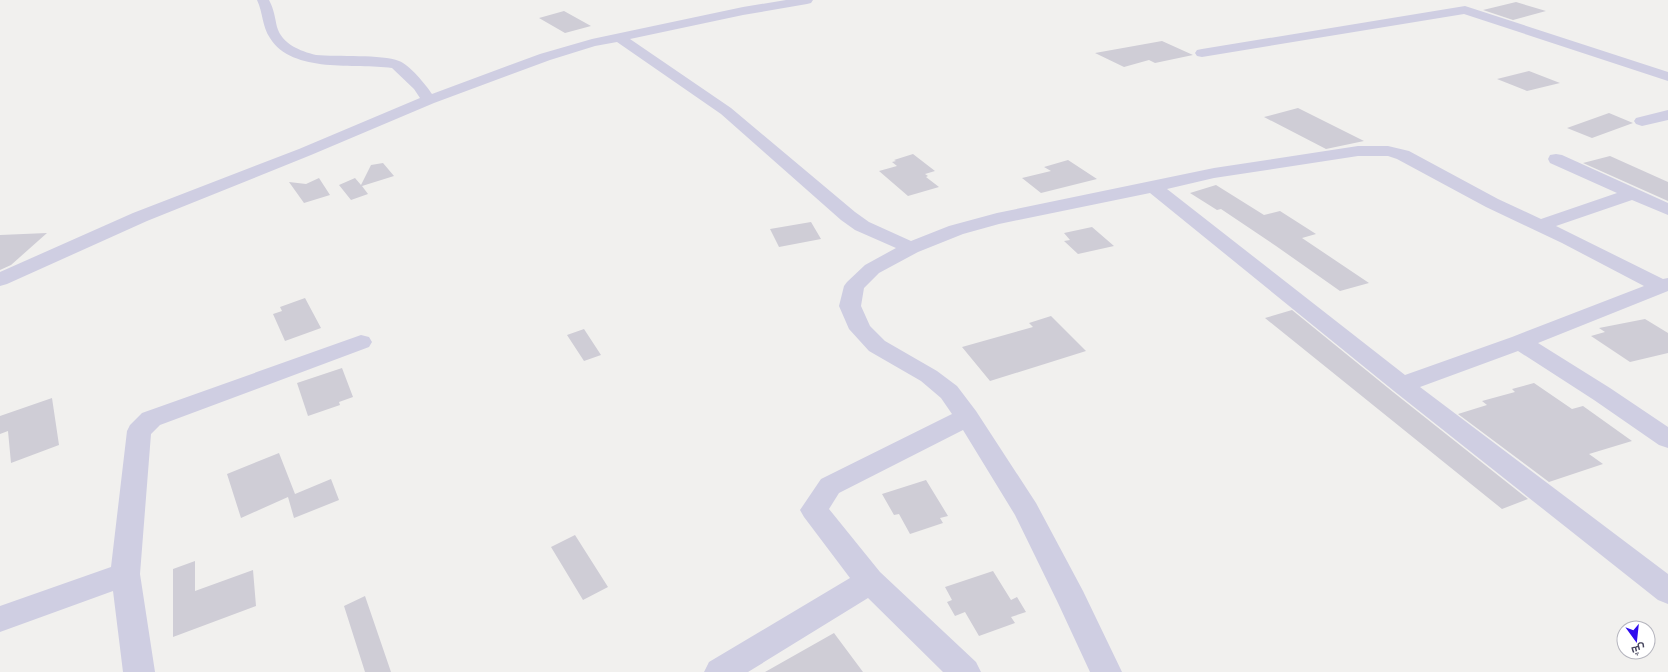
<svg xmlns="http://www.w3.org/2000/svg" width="1668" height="672" viewBox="0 0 1668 672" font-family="Figtree,Cairo,sans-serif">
<rect width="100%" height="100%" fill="#f1f0ee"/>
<path fill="#cfcdd6" d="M1516 2 1546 11 1513 20 1483 10Z
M564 11 591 26 565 33 539 18Z
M1162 41 1193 55 1155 63 1149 60 1124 67 1095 53Z
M1529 71 1560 83 1527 91 1497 79Z
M1298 108 1364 141 1326 149 1264 117Z
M1609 113 1633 123 1592 138 1567 128Z
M913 154 935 171 925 174 928 176 926 177 939 187 908 196 879 171 897 166 892 162 896 161 894 160Z
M1610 156 1668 182V201L1583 163Z
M1068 160 1097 179 1041 193 1022 178 1051 171 1044 167Z
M383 163 394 176 362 186 368 194 351 200 339 185 355 178 361 185 371 165Z
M319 178 330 195 304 203 289 182 306 184Z
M1216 185 1264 215 1280 211 1316 234 1302 238 1369 283 1340 291 1276 246 1221 209 1217 210 1190 193Z
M811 222 821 239 779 247 770 229Z
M1092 227 1114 246 1078 254 1064 241 1070 240 1064 233Z
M47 233 11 265 0 270V235Z
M305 298 321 328 285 341 273 314 282 311 280 307Z
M1292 310 1393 392 1528 499 1502 509 1265 318Z
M1051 316 1086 351 990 381 962 347 1033 327 1029 323Z
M1645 319 1668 333V353L1630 362 1591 336 1605 332 1599 328Z
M584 329 601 355 584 361 567 335Z
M342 368 353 397 339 402 340 405 308 416 297 383Z
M1534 383 1572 409 1583 406 1632 441 1589 454 1603 464 1549 482 1458 414 1487 405 1482 401 1515 392 1512 389Z
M52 398 59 445 11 463 8 431 0 434V416Z
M279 453 295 494 331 479 339 500 294 518 288 497 241 518 227 474Z
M926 480 948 516 940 518 943 523 910 534 899 514 894 515 882 494Z
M575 535 608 587 583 600 551 547Z
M195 561V591L253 570 256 606 173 637V569Z
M993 571 1011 600 1017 597 1026 612 1011 617 1015 623 979 636 965 612 955 616 947 602 952 600 945 587Z
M365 596 391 672H365L344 606Z
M834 633 863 672H765Z"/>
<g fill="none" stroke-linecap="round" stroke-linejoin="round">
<path fill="#cfcee2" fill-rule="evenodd" d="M257 0H269C274 9 275 18 277 27 282 44 300 51 316 55 337 57 382 54 399 61 409 64 426 85 432 94L540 54 592 39 743 7 786 0H813L811 3 807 4 743 15 630 39 731 108 855 212 869 222 911 241 949 226 997 213 1214 168 1358 146H1388L1409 151 1498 199 1541 219 1617 193 1550 163 1548 159 1550 155 1556 154 1562 155 1668 203V215L1632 200 1556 226 1663 279 1668 278V291L1538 343 1610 388 1668 427V448L1659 445 1594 400 1518 351 1420 387 1668 574V604L1658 600 1394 391 1150 193 999 224 963 234 918 252 879 273 864 288 861 306 870 326 885 341 937 371 957 386 976 411 1036 503 1083 591 1122 672H1090L1058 603 1015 515 963 430 839 493 829 509 880 572 976 662 981 672H943L868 598 748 672H704L709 662 850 578 804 517 800 510 821 479 952 414 941 398 921 381 869 351 849 329 839 306 844 286 847 282 865 265 896 248 855 230 841 220 721 114 617 42 595 46 550 60 434 103 311 155 147 221 7 284 0 286V272L133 213 299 149 420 98 414 89 392 68C356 63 292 74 270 38 262 27 263 12 257 0ZM1358 156H1388L1397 159 1486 207 1562 243 1644 286 1512 337 1405 375 1167 189 1214 178Z
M1465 6 1668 72V81L1464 14 1202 57 1197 56 1195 53 1197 50 1202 49Z
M1668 110V120L1642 126 1636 124 1634 121 1636 118Z
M361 335 369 337 372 342 369 347 160 425 151 434 140 574 155 672H123L113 591 0 632V606L111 567 127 431 130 425 142 413Z"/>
</g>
<g transform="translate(1636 640) rotate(165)"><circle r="19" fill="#ffffff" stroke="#b5b5be"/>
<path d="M0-3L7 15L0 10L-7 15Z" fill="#2e0bee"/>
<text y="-6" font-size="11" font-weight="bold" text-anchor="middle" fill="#46455d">ش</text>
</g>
</svg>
